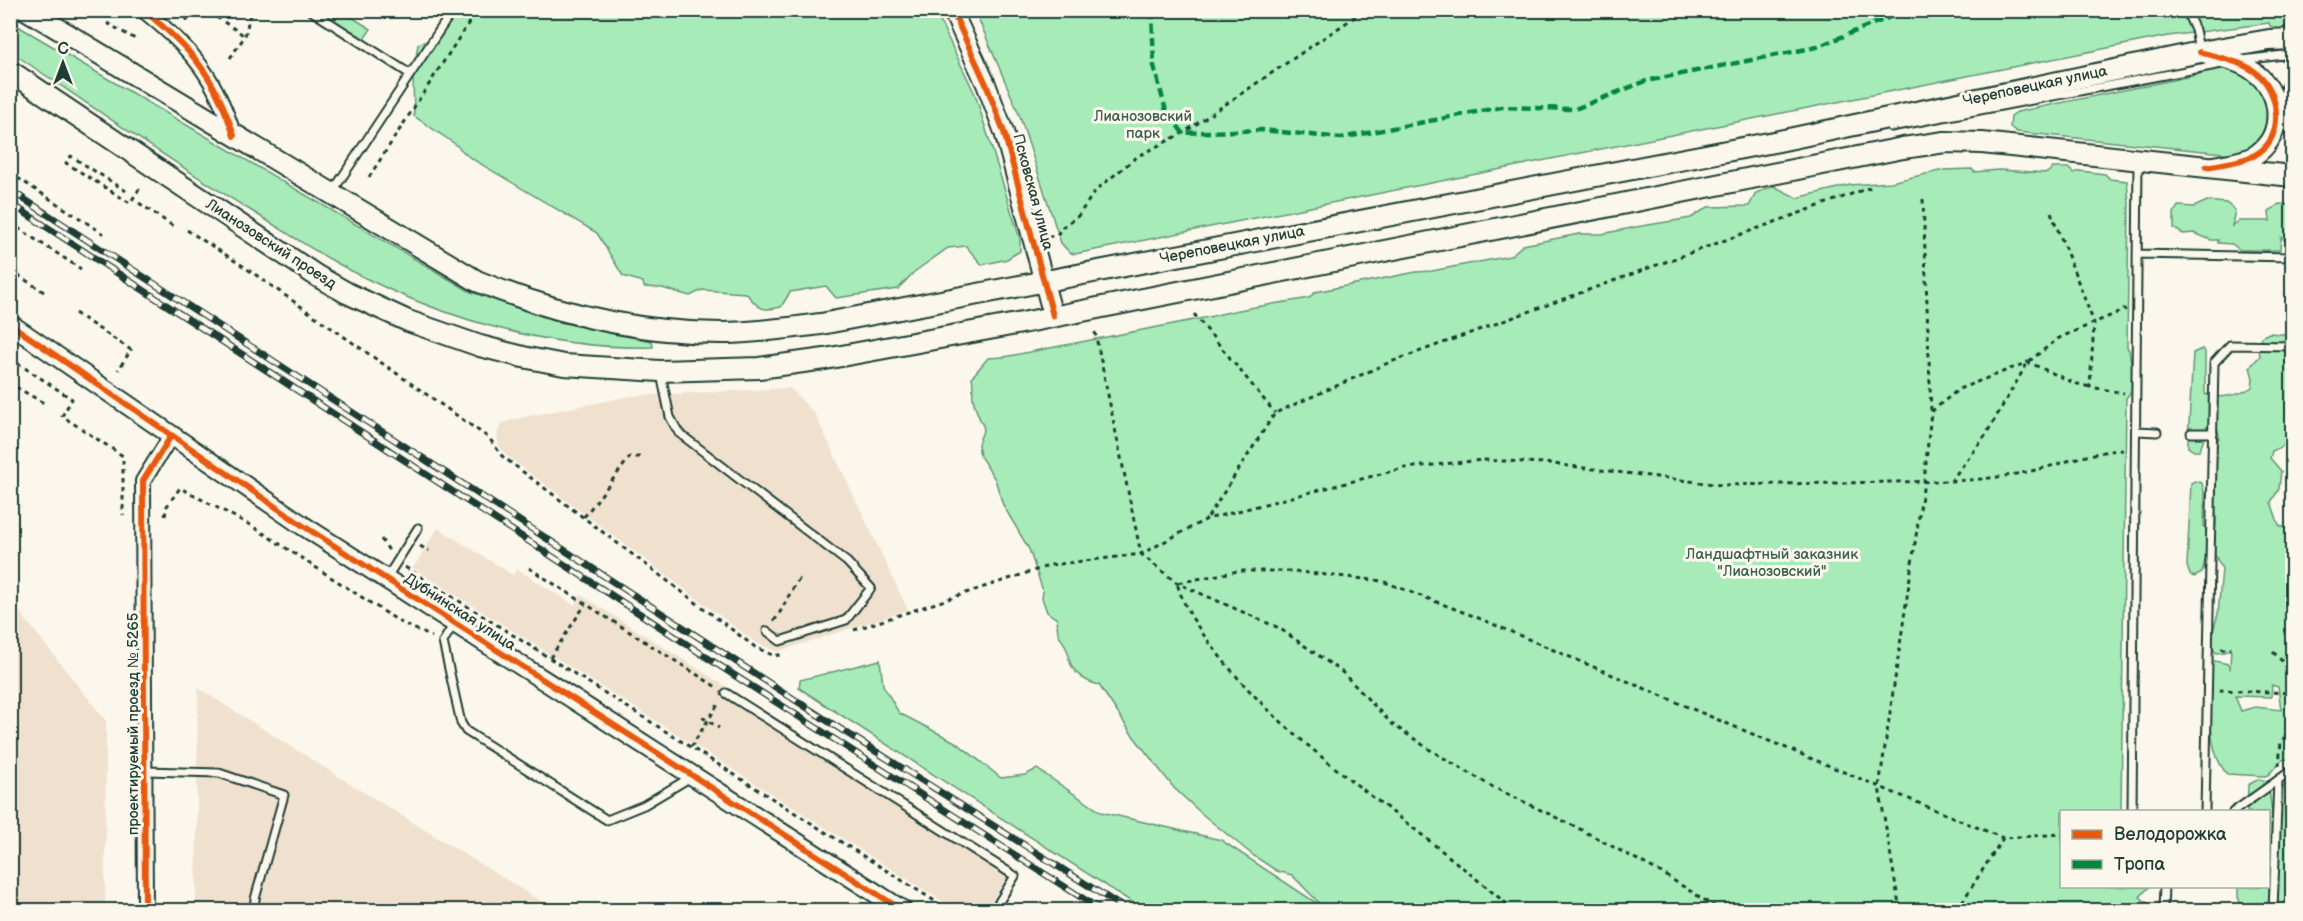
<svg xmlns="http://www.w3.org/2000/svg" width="2303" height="921" viewBox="0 0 2303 921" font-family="'Balsamiq Sans',sans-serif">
<rect width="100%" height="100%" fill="#fbf7ec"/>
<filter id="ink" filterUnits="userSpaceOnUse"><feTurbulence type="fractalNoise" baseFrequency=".0167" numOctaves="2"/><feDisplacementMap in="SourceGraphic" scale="12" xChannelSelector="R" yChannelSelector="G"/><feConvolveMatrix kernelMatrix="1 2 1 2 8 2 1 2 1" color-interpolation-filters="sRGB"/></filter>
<g filter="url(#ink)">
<path fill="#f0e1ce" d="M790 388 815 414 908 610 777 652 755 642 507 456 499 446 497 435 501 424 510 420 631 396Z
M438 528 513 575 517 569 574 605 581 595 1013 868 986 910H956L413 568Z
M11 601 106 721 105 910H11Z
M198 688 357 788 555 910H196Z"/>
<path fill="#a7ecb8" stroke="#639476" stroke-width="1.5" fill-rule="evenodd" d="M2292 10V21L2280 30 2270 26 2269 23 2168 36 1075 254 1070 253 1061 243 1019 114 975 11Z
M319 11H342L371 29 364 39Z
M456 11H935L975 94 1020 239V251L1007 259 982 265 966 246 948 248 914 272 898 289 836 298 826 286 790 292 781 307C760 312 759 308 746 293L702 290 690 296 662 288 644 287 643 282 623 276 597 233 469 157 455 144 414 116 413 77 418 44 439 37Z
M11 22 471 292 559 322 652 341 653 347C543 350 430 315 335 262 306 246 278 227 250 210 169 160 90 105 11 52Z
M2218 66 2252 74 2268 103 2267 129 2254 147 2233 154 2017 132 2010 127 2011 116 2017 112 2197 75Z
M2053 168H2068L2074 173 2080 171 2105 174 2110 179 2127 181 2129 203 2127 347 2129 350 2135 387 2126 398 2121 811 2062 812V886L2149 887 2140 897 2156 910H1333L1320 904 1292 875 1277 871 1254 856 1202 814 1174 788 1131 733 1099 685C1086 682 1072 673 1069 659 1068 654 1069 654 1067 650 1061 634 1057 640 1057 619L1047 612 1042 598 1043 591 1029 549 1003 505 995 479 980 456 978 444 984 428C979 418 975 409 973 398 972 390 974 385 972 377L988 358 1004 357 1209 317C1241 308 1276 304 1309 298L1315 292 1416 272 1432 271 1510 256 1523 245 1579 234H1602L1636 227 1691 218 1708 207 1749 206 1756 193 1774 186 1797 198 1850 185 1891 182 1944 170 1972 169 1974 172 1999 170 2047 173Z
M2207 201 2226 203 2235 210 2232 226 2239 221H2270L2269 212 2279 204 2292 205V247L2281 237 2280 250H2240L2232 244 2218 243V240H2211L2194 233 2183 234 2174 228V213L2178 206 2194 207Z
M2269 333 2292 335V390L2288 398 2287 428 2283 446 2272 451 2270 458 2281 471 2279 489 2271 502 2279 525 2290 531 2292 466V765L2287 759 2282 760 2268 775 2264 776 2227 774C2207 751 2211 714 2211 686 2211 678 2209 671 2210 663L2215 661 2228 664 2230 668 2231 648 2225 652 2216 653 2213 649 2212 634 2218 614 2222 569 2214 553 2207 552 2202 573 2194 577 2190 575 2187 566 2191 483 2195 481 2202 483 2205 495 2204 526 2209 532 2214 530 2216 526 2214 456 2219 437 2218 430 2214 427 2208 428 2199 451H2194L2188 447V441L2193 353 2202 349 2205 352V394C2218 400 2241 395 2252 387L2253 378 2250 367 2260 356 2258 345 2261 337ZM2272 685 2278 687 2281 710 2255 707 2241 711 2235 696 2271 697Z
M880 660 883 685 899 713 957 743 1001 778 1025 775 1037 769 1101 812 1221 840 1327 910H1144L799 688 800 680Z
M2292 774V910H2243L2238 897V887L2268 886 2269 864 2277 851 2279 799 2288 776Z
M2259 779 2268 781 2274 828 2269 845 2268 812H2247L2248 785Z"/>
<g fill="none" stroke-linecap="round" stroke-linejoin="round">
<g stroke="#1f3d34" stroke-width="11">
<path id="service" d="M310 10 410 74
M2186 10 2195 30 2199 49
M2242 60 2292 54
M1891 127 2222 64
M333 191 453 10
M2137 254 2292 257
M661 374 670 417 679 433 847 562 871 588 846 620 780 641 767 631
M2137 431 2157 432
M2191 433H2213
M386 579 418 528
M453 625 443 642 461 723 466 731 607 820 644 805 691 777
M726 693 1015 876 994 910
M146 771 219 773 284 795 255 899 254 910
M2132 812 2138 162
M2205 812 2214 363 2230 345 2292 346
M2233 812 2292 770
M2163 910 2164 886
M2273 910 2278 780"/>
</g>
<g stroke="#1f3d34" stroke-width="18">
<path id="minor" d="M143 10C192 49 215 76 234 136
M145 910 143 481 171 436"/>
</g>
<g stroke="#1f3d34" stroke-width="22">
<path id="tertiary" d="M952 10 986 84 1004 132 1053 316
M2200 52C2220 58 2244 61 2259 76 2282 97 2283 134 2258 153 2247 162 2227 163 2214 166
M2292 84C2288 98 2288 111 2292 125
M10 324 302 525 902 910"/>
</g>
<g stroke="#1f3d34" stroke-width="24">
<path id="secondary" d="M27 10 477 281C555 313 636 333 721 333 754 333 788 328 821 324L1779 141 2200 52 2269 40 2292 39
M10 71 317 276 347 293 408 321 480 346 523 357 564 365 660 371 759 368 825 359 1022 323 1903 148 1945 142 1982 143 2292 176"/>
</g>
<path stroke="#1f3d34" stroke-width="3" stroke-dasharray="4.5 4.5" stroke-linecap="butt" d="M209 12 245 36
M186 21 193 10
M107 23 137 40
M230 58 245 36 251 10
M10 173 104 234
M369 177 477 10
M126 191 71 156 66 163 130 203 142 185
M1923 199 1931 412
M139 203 173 226
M2051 212 2094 323 2090 387 2124 393
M10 223 81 269
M187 230 243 266 489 438 502 456 755 647 775 656 782 654
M1048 237 1058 234 1061 228 1078 216 1096 190 1138 156 1183 133 1365 10
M10 270 44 292
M75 313 131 350 118 370
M1194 314 1275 413
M1095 332 1141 554 1207 519 1404 468 1483 460 1545 463 1721 485 1951 481 1985 436 2028 362 2059 338 2126 309
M10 358 72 399 62 416 123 456V515
M16 387 47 405
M1951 481C1982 480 2010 476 2040 469 2067 462 2094 451 2123 450
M165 516 167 506 180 488 252 526 400 622 432 637
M584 517 630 457H643
M1208 517 1275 413 1388 363 1871 187
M381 539 390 552
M420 546 429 551
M405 567 949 910
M529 568 718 688
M774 621C785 607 789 591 801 577
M854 630 1051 565 1141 554 1177 583 1279 628 1342 672 1392 724 1432 751 1491 786 1576 827 1662 873 1720 910
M2221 649H2231
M2273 652 2292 671
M550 658 585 605
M2219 690 2292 693
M702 717 719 728
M691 747 719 703
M2279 766 2281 741 2292 732
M1514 910C1479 881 1444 852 1408 824 1339 771 1268 720 1215 650 1199 629 1184 609 1177 583L1238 571H1291L1382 581 1476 617 1721 721 2003 838
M1900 910 1879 787 1924 482 1931 412 1959 389 2028 362 2074 383 2090 387
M1957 910 2003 838 2062 834"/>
<use href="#service" stroke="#fbf7ec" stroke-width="7"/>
<use href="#minor" stroke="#fbf7ec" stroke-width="14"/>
<use href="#tertiary" stroke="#fbf7ec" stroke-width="18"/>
<use href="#secondary" stroke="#fbf7ec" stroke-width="20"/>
<g stroke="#1f3d34" stroke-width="7">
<path id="rail" d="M10 190 823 718 1127 910
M10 203 737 677 1101 910"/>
</g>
<use href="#rail" stroke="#fbf7ec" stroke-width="4.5" stroke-dasharray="14" stroke-linecap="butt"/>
<path stroke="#00873e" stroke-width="4.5" stroke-dasharray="9 4.5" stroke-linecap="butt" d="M1152 10 1154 66 1166 111 1183 133 1262 130 1341 138 1502 107 1575 109 1646 81 1817 47 1907 10"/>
<g stroke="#fbf7ec" stroke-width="10">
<path id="cycleway" d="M143 10C192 49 215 76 234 136
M952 10 986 84 1004 132 1053 316
M2200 52C2220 58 2243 61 2259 75 2281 95 2284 140 2255 155 2241 162 2222 164 2206 167
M10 324 302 525 902 910
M145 910 143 481 171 436"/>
</g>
<use href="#cycleway" stroke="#e8590c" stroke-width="6"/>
</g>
</g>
<g text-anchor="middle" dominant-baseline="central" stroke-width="6" stroke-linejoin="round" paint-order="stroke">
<g font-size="15" fill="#1f3d34" stroke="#fbf7ec">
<text transform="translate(2035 86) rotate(-12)">Череповецкая улица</text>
<text transform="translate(1033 192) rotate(75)">Псковская улица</text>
<text transform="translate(271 244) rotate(33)">Лианозовский проезд</text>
<text transform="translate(1232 245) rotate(-11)">Череповецкая улица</text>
<text transform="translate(460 612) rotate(33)">Дубнинская улица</text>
<text transform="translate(133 724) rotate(-90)">проектируемый проезд № 5265</text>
</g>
<g font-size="15" fill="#3a604e" stroke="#fbf7ec">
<text x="1143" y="116">Лианозовский<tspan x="1143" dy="17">парк</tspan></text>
<text x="1772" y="554">Ландшафтный заказник<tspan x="1772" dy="17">"Лианозовский"</tspan></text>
</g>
</g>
<rect width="2303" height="921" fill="none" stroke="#fbf7ec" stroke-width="36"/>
<rect x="18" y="18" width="2267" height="885" fill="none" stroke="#1f3d34" stroke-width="2" filter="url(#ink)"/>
<rect x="2060" y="810" width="210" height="78" fill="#fbf7ec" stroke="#a3ada2" stroke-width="1.5"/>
<rect x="2072" y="830" width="30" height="9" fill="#e8590c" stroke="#a3ada2" stroke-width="1.5"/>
<text x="2114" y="840" font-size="18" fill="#1f3d34">Велодорожка</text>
<rect x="2072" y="860" width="30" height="9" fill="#00873e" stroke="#a3ada2" stroke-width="1.5"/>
<text x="2114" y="870" font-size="18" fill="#1f3d34">Тропа</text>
<g transform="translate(63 63)" stroke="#fbf7ec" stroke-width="4.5" paint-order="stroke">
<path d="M0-4.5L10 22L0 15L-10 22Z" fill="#1f3d34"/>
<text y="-9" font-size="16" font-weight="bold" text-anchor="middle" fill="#1f3d34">С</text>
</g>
</svg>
